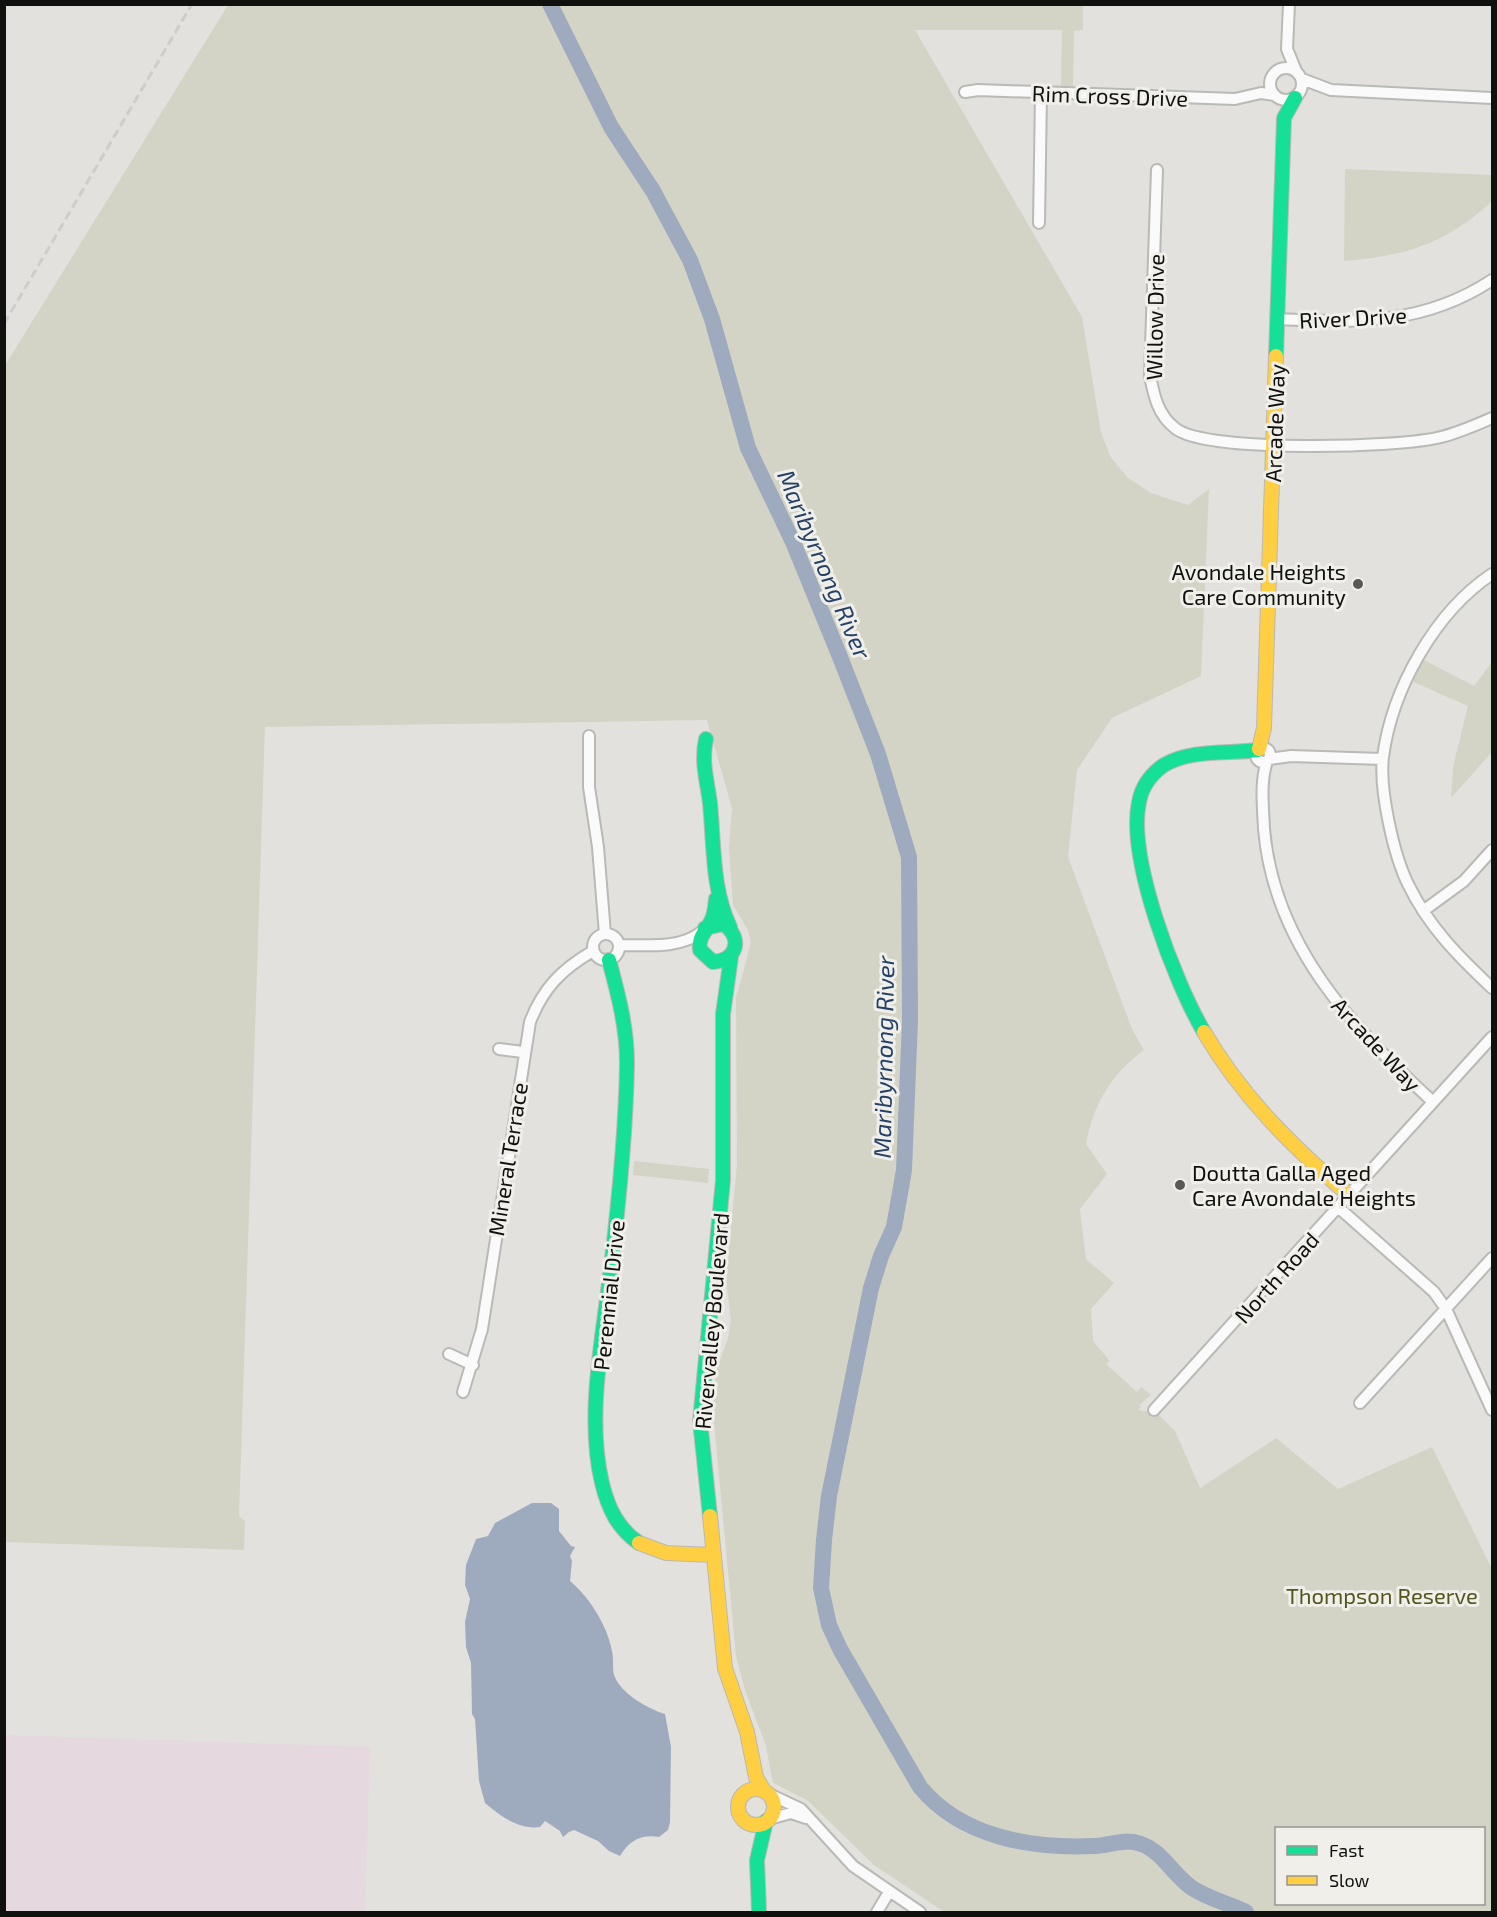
<svg xmlns="http://www.w3.org/2000/svg" width="1497" height="1917" viewBox="0 0 1497 1917" font-family="'Exo 2',sans-serif">
<rect width="100%" height="100%" fill="#e2e1de"/>
<path fill="#e5d8de" d="M5 1735 370 1747 365 1912H5Z"/>
<path fill="#d3d4c5" fill-rule="evenodd" d="M228 5H1083V30L1074 31 1073 86H1061L1062 30H915L1082 317 1101 432 1110 456 1127 477 1151 493 1188 505 1209 489 1201 676 1112 718 1077 770 1068 857 1132 1029 1144 1050C1111 1074 1093 1105 1086 1144L1107 1174 1080 1209 1086 1259 1114 1283 1091 1309 1093 1341 1110 1361 1106 1364 1137 1392 1141 1387 1151 1395 1139 1405 1141 1407 1138 1410 1148 1412 1153 1417 1159 1415 1175 1431 1200 1488 1276 1438 1338 1489 1432 1447 1492 1569V1912H944L874 1865 807 1800 773 1783 766 1746 745 1690 736 1656 713 1412 716 1372 728 1338 731 1321 726 1280 737 1165 736 998 751 943 748 930 733 905 729 847 732 808 707 720 265 727 239 1516 245 1521 244 1550 5 1542 4 367ZM1276 1828H1484V1904H1276Z
M1345 169 1492 175V201C1446 244 1406 256 1344 261Z
M1422 659 1474 686 1492 662V752L1451 798 1453 767 1468 706 1411 681Z
M634 1161 709 1169 708 1183 633 1175Z"/>
<path fill="#9eabbe" d="M532 1503H551L559 1509V1531L571 1546 575 1547 570 1556 572 1561 570 1581C590 1598 607 1625 612 1651 614 1659 612 1668 614 1675 620 1693 648 1709 665 1714L671 1747 670 1822 668 1830 659 1837C641 1834 629 1841 620 1856L609 1851 598 1841 574 1830 569 1832 563 1837 560 1831 545 1821 540 1827C519 1830 500 1816 485 1803L479 1781 475 1719 472 1714 471 1663 466 1647 465 1622 470 1599 465 1585 466 1565 476 1539 488 1536 495 1523Z"/>
<g fill="none" stroke-linecap="round" stroke-linejoin="round">
<path stroke="#9eabbe" stroke-width="16" d="M550 4 611 127 653 191 690 260 712 319 748 448 793 542 840 657 878 754 909 857 910 1020 904 1170 894 1227 881 1256 871 1288 829 1496 824 1540 821 1588 829 1625 840 1649 920 1787C962 1838 1033 1849 1095 1846 1111 1845 1125 1838 1141 1844 1162 1851 1173 1875 1192 1888 1209 1899 1228 1903 1246 1912"/>
<g stroke="#b9b9b6" stroke-width="14">
<path id="street" d="M1289 4 1287 49 1296 71
M1270 84a16 16 0 1 1 32 0a16 16 0 1 1-32 0Z
M1302 79 1331 90 1492 98
M965 92 978 90 1235 99 1261 93 1274 95
M1157 170 1150 376C1154 396 1158 415 1175 428 1204 453 1400 448 1441 437 1458 433 1476 425 1492 418
M1039 223 1041 93
M1278 319C1357 323 1424 325 1492 280
M1492 574C1435 612 1392 689 1383 757 1379 790 1394 857 1409 886 1429 927 1459 957 1492 988
M589 736V787L598 847 605 934
M1256 755a7 7 0 1 1 14 0a7 7 0 1 1-14 0Z
M1269 759 1291 756 1382 759
M1267 761C1260 782 1263 806 1264 829 1274 945 1351 1026 1432 1101
M1423 911 1464 881 1492 850
M593 947a13 13 0 1 1 26 0a13 13 0 1 1-26 0Z
M620 945C645 945 681 949 701 932
M499 1049 523 1052
M1339 1208 1434 1292 1446 1309 1492 1410
M449 1354 473 1365
M463 1392 482 1329 530 1022C543 988 562 969 593 951
M1360 1403 1492 1258
M1154 1410 1492 1037
M767 1793 801 1809 853 1866 920 1912
M769 1819 791 1813 806 1818
M877 1912 889 1892"/>
</g>
<g stroke="#b9b9b6" stroke-width="16">
<path id="fast" d="M1276 356 1284 118 1295 98
M706 739C701 762 707 780 710 803 714 844 712 890 730 927
M705 928 724 924C743 939 737 960 713 962L700 950C698 936 707 931 712 919 715 912 715 906 716 899
M609 960C618 994 627 1027 627 1063 626 1137 618 1211 609 1284 601 1348 587 1420 602 1483 608 1508 618 1529 639 1543
M1204 1032C1175 983 1127 858 1139 802 1142 786 1151 774 1164 765 1191 749 1228 754 1258 750
M710 1516 700 1421 723 1180V1014L731 957
M759 1912 757 1860 766 1821"/>
</g>
<g stroke="#b9b9b6" stroke-width="16">
<path id="slow" d="M1259 749 1264 728 1276 356
M1204 1032C1242 1097 1292 1146 1349 1195
M710 1516 725 1668 747 1732 756 1777 764 1791
M639 1543 666 1553 713 1555
M738 1807a18 18 0 1 1 36 0a18 18 0 1 1-36 0Z"/>
</g>
<use href="#street" stroke="#fbfafa" stroke-width="10"/>
<use href="#fast" stroke="#16e098" stroke-width="14"/>
<use href="#slow" stroke="#ffcf43" stroke-width="14"/>
<path stroke="#cecdcc" stroke-width="3" stroke-dasharray="9 4.5" stroke-linecap="butt" d="M4 324 192 4"/>
</g>
<g fill="#5a5957" stroke="#f0efea" stroke-width="2">
<circle cx="1358" cy="584" r="6"/>
<circle cx="1180" cy="1185" r="6"/>
</g>
<g text-anchor="middle" dominant-baseline="central" stroke-width="6" stroke-linejoin="round" paint-order="stroke">
<g font-size="22" fill="#10100e" stroke="#f0efea">
<text transform="translate(1110 95) rotate(2)">Rim Cross Drive</text>
<text transform="translate(1154 317) rotate(-89)">Willow Drive</text>
<text transform="translate(1353 317) rotate(-3)">River Drive</text>
<text transform="translate(1274 423) rotate(-88)">Arcade Way</text>
<text transform="translate(1377 1044) rotate(47)">Arcade Way</text>
<text transform="translate(507 1159) rotate(-81)">Mineral Terrace</text>
<text transform="translate(1276 1277) rotate(-48)">North Road</text>
<text transform="translate(608 1295) rotate(-84)">Perennial Drive</text>
<text transform="translate(711 1321) rotate(-85)">Rivervalley Boulevard</text>
</g>
<g font-size="22" fill="#10100e" stroke="#f0efea" text-anchor="end">
<text x="1346" y="571">Avondale Heights<tspan x="1346" dy="25">Care Community</tspan></text>
<text x="1192" y="1172" text-anchor="start">Doutta Galla Aged<tspan x="1192" dy="25">Care Avondale Heights</tspan></text>
</g>
<g font-size="22" fill="#53551d" stroke="#f0efea">
<text x="1382" y="1595">Thompson Reserve</text>
</g>
<g font-size="24" font-style="italic" fill="#254169" stroke="#f0efea">
<text transform="translate(825 564) rotate(67)">Maribyrnong River</text>
<text transform="translate(883 1057) rotate(-89)">Maribyrnong River</text>
</g>
</g>
<rect width="1497" height="1917" fill="none" stroke="#10100e" stroke-width="12"/>
<rect x="1275" y="1827" width="210" height="78" fill="#f0efea" stroke="#969692" stroke-width="1.5"/>
<rect x="1287" y="1846" width="30" height="9" fill="#16e098" stroke="#969692" stroke-width="1.5"/>
<text x="1329" y="1857" font-size="18" fill="#10100e">Fast</text>
<rect x="1287" y="1876" width="30" height="9" fill="#ffcf43" stroke="#969692" stroke-width="1.5"/>
<text x="1329" y="1887" font-size="18" fill="#10100e">Slow</text>
</svg>
